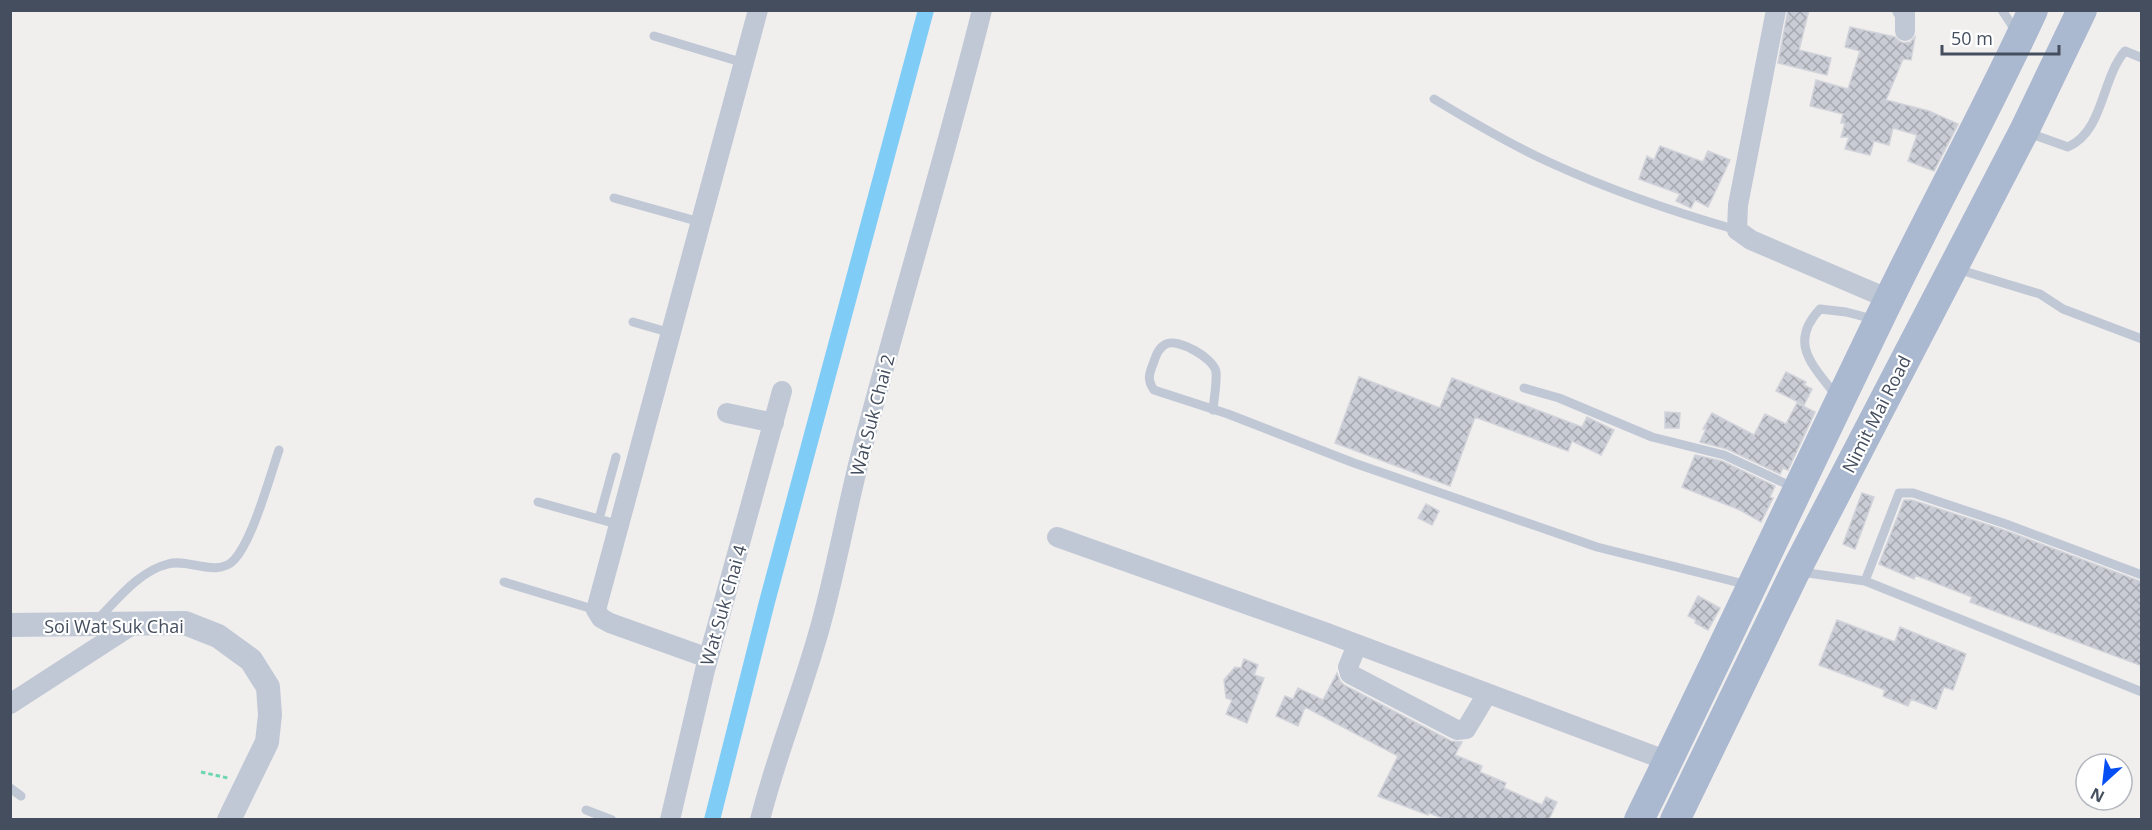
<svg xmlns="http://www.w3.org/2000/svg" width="2152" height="830" viewBox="0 0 2152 830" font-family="'Open Sans',sans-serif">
<defs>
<pattern id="building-cross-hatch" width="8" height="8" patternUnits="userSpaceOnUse" patternTransform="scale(1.5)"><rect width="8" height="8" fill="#c9ccd4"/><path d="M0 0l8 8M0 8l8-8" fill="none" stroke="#a5a8af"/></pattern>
</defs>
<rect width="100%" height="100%" fill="#f1eeee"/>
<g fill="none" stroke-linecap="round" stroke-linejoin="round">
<path stroke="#7fcdf6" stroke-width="16" d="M712 820 767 602 926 10"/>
</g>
<path fill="url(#building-cross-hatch)" stroke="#d1d3da" stroke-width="1.5" d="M1788 10H1809L1799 50 1831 58 1827 75 1778 63Z
M1850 27 1895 37 1899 41 1904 43 1910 42 1915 37 1911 60 1903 59 1886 100 1929 111 1958 124 1934 171 1908 161 1917 135 1893 128 1889 145 1874 141 1870 155 1845 149 1849 137H1841L1845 123H1841L1843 114 1810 106 1816 80 1848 89 1860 51 1845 47Z
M1660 146 1703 162 1708 151 1730 160 1708 207 1695 200 1691 208 1676 201 1680 194 1639 179 1647 156 1654 160Z
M1786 372 1806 382 1804 385 1812 389 1804 405 1776 391Z
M1359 377 1440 408 1452 378 1582 427 1587 417 1614 430 1601 455 1572 441 1568 451 1475 417 1450 486 1335 443Z
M1797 403 1815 412 1788 470 1783 468 1780 474 1727 449 1700 442 1706 429H1703L1712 413 1754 435 1765 414 1786 424Z
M1665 412 1680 413 1679 428H1665Z
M1695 455 1722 461 1775 486 1770 497 1773 498 1761 522 1740 510 1682 487Z
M1862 493 1874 497 1855 549 1843 544Z
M1904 500H1912L2004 530 2142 582V666L1970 602 1972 597 1915 575 1914 579 1879 564Z
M1426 504 1439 511 1432 525 1418 518Z
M1698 596 1720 608 1708 630 1695 623 1696 620 1688 616Z
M1837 620 1895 642 1900 627 1966 654 1953 690 1944 687 1936 709 1911 699 1908 706 1883 696 1885 690 1819 665Z
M1244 659 1258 665 1254 675 1264 678 1247 723 1226 714 1232 700 1226 698 1224 680 1235 667 1241 668Z
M1337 673 1340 681 1344 685 1451 741 1462 742 1455 755 1482 766 1480 772 1506 783 1504 788 1542 805 1546 797 1557 802 1549 819H1445L1429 813 1428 815 1378 796 1398 756 1305 707 1298 726 1276 716 1285 696 1293 699 1298 688 1323 700Z"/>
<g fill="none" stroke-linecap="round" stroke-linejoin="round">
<path stroke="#6bd6af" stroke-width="3" stroke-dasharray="4.5 3" stroke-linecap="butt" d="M201 772 228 778"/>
<path stroke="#c0c8d5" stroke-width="9" d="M2002 10 2017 33
M654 36 744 63
M1434 99C1472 122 1511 145 1551 163 1610 190 1674 212 1737 230
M2026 132 2068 147C2104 131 2101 79 2125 51L2142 58
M614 198 700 222
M1957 269 2040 294 2063 309 2142 339
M633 322 671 333
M1524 388 1559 398 1652 437 1724 455 1795 488
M1837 397C1814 366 1787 344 1820 309L1846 312 1873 319
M1213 410C1214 398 1217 383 1216 372 1214 358 1178 338 1166 344 1158 348 1156 356 1153 364 1149 374 1147 380 1154 390L1228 414 1354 463 1597 547 1748 585
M538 502 620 525
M599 519 616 457
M1801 572 1865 581 2142 692
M1865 581 1899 493H1913L2006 524 2142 575
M504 582 596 610
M97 620C117 600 139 571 168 564 188 558 217 578 234 560 253 539 269 479 279 450
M10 788 21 796
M586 810 612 820"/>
<path stroke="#c0c8d5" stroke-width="20" d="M1776 10 1738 205 1737 230 1751 240 1889 299
M1902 10 1905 14V31
M727 413 774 423
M1057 537 1327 633 1668 761
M1357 645 1348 667 1350 674 1457 730 1466 729 1487 694
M708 658 610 623 601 618 596 610 758 10
M10 704 132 625
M670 820 705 670 782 391
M760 820C777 752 804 688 822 620 836 568 846 514 859 461 898 310 944 162 982 10"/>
<path stroke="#c0c8d5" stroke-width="24" d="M10 625 185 623 218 636 251 660 268 687 270 715 267 742 229 820"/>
<path stroke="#aab8d0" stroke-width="30" d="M1639 820C1724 647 1805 472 1889 299 1936 202 1988 108 2033 10
M1675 820 1795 572 2024 131 2082 10"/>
</g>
<g text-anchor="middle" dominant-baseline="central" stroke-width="4.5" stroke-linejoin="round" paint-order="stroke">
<g font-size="18" fill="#444e5e" stroke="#fff">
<text transform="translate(1876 414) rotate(-63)">Nimit Mai Road</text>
<text transform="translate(872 415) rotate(-75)">Wat Suk Chai 2</text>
<text transform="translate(723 605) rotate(-74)">Wat Suk Chai 4</text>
<text x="114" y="626">Soi Wat Suk Chai</text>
</g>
</g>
<rect width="2152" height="830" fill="none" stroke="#444e5e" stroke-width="24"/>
<g transform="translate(2104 782) rotate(207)"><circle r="28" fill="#ffffff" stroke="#b4b8bf" stroke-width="1.5"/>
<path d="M0-4.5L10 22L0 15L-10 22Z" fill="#054ef4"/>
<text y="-9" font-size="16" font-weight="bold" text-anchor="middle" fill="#444e5e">N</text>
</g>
<path d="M1942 45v9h117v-9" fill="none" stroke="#444e5e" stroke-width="3"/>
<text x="1951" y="45" font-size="18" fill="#444e5e" stroke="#ffffff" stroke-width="4.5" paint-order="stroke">50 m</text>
</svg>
